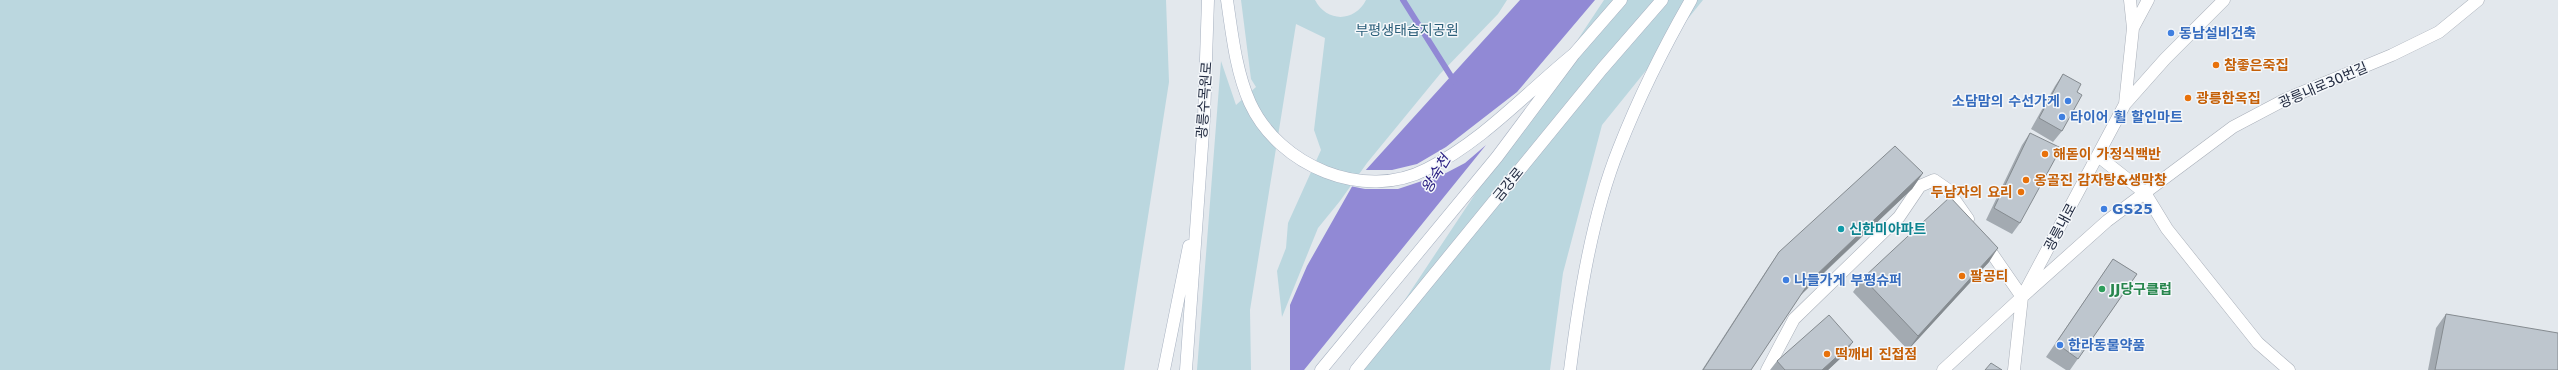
<svg xmlns="http://www.w3.org/2000/svg" width="2558" height="370" viewBox="0 0 2558 370" font-family="'DejaVu Sans','Noto Sans KR',sans-serif">
<rect width="100%" height="100%" fill="#e3e8ed"/>
<path fill="#bbd7df" d="M0 0H1166L1169 82 1124 370H0Z
M1241 0H1315C1327 23 1355 22 1366 0H1507L1498 14 1440 74 1367 163 1340 201 1318 228 1282 317 1277 271 1286 248 1288 223 1321 150 1314 130 1325 38 1296 24 1250 310 1251 370H1197L1221 61 1236 105 1256 87 1251 79Z
M1569 0H1703L1602 125 1563 273 1550 370H1334Z"/>
<path fill="#9189d5" d="M1520 0H1602L1405 297 1362 370H1290V305L1307 266 1354 183Z"/>
<path fill="#e3e8ed" d="M1595 0H1604L1406 298 1364 370H1304L1486 145 1465 163 1446 173 1398 189H1365L1350 186 1352 182 1363 170H1392L1417 164 1446 147 1517 92Z"/>
<g fill="none" stroke-linecap="round" stroke-linejoin="round">
<path stroke="#9189d5" stroke-width="6" d="M1403 0 1454 81"/>
<g stroke="#a9afb9" stroke-width="13">
<path id="street" d="M2133 28 2148 0
M2125 104 2133 28 2130 0
M2098 156 2145 193 2167 229 2258 343 2289 370
M1984 242 2022 297 2014 370
M2022 297 2107 221 2233 127 2286 99 2392 55 2439 32 2478 0
M1767 370 1794 319 1899 217 1920 186 1934 180 1947 189 1968 219
M1943 370 2022 297 2125 104 2165 59 2224 0"/>
</g>
<g stroke="#a7b1c0" stroke-width="13">
<path id="secondary" d="M1227 0C1232 34 1236 72 1250 103 1279 166 1364 202 1427 169 1483 141 1526 93 1574 54
M1164 370 1189 246
M1186 370 1204 118 1208 0
M1321 370 1497 157 1574 54 1621 0
M1356 370 1602 69 1662 0
M1570 370C1579 298 1592 215 1619 148 1639 97 1664 47 1691 0"/>
</g>
<use href="#street" stroke="#fff" stroke-width="12"/>
<use href="#secondary" stroke="#fff" stroke-width="12"/>
</g>
<path fill="#a3aab1" d="M2063 74 2077 92 2062 131 2053 142 2031 129 2055 86Z
M2030 133 2020 223 2012 234 1986 220 2022 145Z
M1923 173 1912 189 1800 296 1751 370H1702L1768 268 1779 252Z
M2113 259 2137 274 2070 370H2066L2046 357Z
M1989 262 1908 350 1853 292 1863 278Z
M2446 314 2558 370H2428L2436 328Z
M1843 356 1828 370H1770L1777 361Z"/>
<path fill="#858b90" d="M1923 173 1912 189 1798 297 1810 281Z
M1998 248 1989 262 1908 350 1918 336Z
M1853 342 1843 356 1828 370H1822Z"/>
<path fill="#bec6ce" stroke="#858b90" d="M2063 74 2081 84 2077 92 2082 95 2062 131 2039 118Z
M2030 133 2061 148 2020 223 1994 208Z
M1895 146 1923 173 1810 281 1751 370H1703L1779 252Z
M1950 197 1998 248 1918 336 1863 278Z
M2113 259 2137 274 2078 359 2056 343Z
M2446 314 2558 333V370H2435Z
M1829 315 1853 342 1822 370H1785L1777 361Z
M1991 363 2002 370H1985Z"/>
<g fill="#3f7fe0" stroke="#f4f7fa" stroke-width="1.5">
<circle cx="2171" cy="33" r="4"/>
<circle cx="2068" cy="101" r="4"/>
<circle cx="2062" cy="117" r="4"/>
<circle cx="2104" cy="209" r="4"/>
<circle cx="1786" cy="280" r="4"/>
<circle cx="2060" cy="345" r="4"/>
</g>
<g fill="#e8710a" stroke="#f4f7fa" stroke-width="1.5">
<circle cx="2216" cy="65" r="4"/>
<circle cx="2188" cy="98" r="4"/>
<circle cx="2045" cy="154" r="4"/>
<circle cx="2026" cy="180" r="4"/>
<circle cx="2021" cy="192" r="4"/>
<circle cx="1962" cy="276" r="4"/>
<circle cx="1827" cy="354" r="4"/>
</g>
<circle fill="#0f9aa8" stroke="#f4f7fa" stroke-width="1.5" cx="1841" cy="229" r="4"/>
<circle fill="#2e9e5b" stroke="#f4f7fa" stroke-width="1.5" cx="2102" cy="289" r="4"/>
<g text-anchor="middle" dominant-baseline="central" stroke-width="3" stroke-linejoin="round" paint-order="stroke">
<g font-size="14" fill="#2a5e79" stroke="#f4f7fa">
<text x="1407" y="30">부평생태습지공원</text>
</g>
<g font-size="14" font-weight="bold" fill="#366cbe" stroke="#f4f7fa" text-anchor="start">
<text x="2179" y="33">동남설비건축</text>
<text x="2060" y="101" text-anchor="end">소담맘의 수선가게</text>
<text x="2070" y="117">타이어 휠 할인마트</text>
<text x="2112" y="209">GS25</text>
<text x="1794" y="280">나들가게 부평슈퍼</text>
<text x="2068" y="345">한라동물약품</text>
</g>
<g font-size="14" font-weight="bold" fill="#c56008" stroke="#f4f7fa" text-anchor="start">
<text x="2224" y="65">참좋은죽집</text>
<text x="2196" y="98">광릉한옥집</text>
<text x="2053" y="154">해돋이 가정식백반</text>
<text x="2034" y="180">옹골진 감자탕&amp;생막창</text>
<text x="2013" y="192" text-anchor="end">두남자의 요리</text>
<text x="1970" y="276">팔공티</text>
<text x="1835" y="354">떡깨비 진접점</text>
</g>
<g font-size="14" fill="#222b40" stroke="#f4f7fa">
<text transform="translate(2323 85) rotate(-23)">광릉내로30번길</text>
<text transform="translate(1204 100) rotate(-86)">광릉수목원로</text>
<text transform="translate(1508 184) rotate(-51)">금강로</text>
<text transform="translate(2060 227) rotate(-62)">광릉내로</text>
</g>
<g font-size="14" font-weight="bold" fill="#0d838f" stroke="#f4f7fa" text-anchor="start">
<text x="1849" y="229">신한미아파트</text>
</g>
<g font-size="14" font-weight="bold" fill="#27864d" stroke="#f4f7fa" text-anchor="start">
<text x="2110" y="289">JJ당구클럽</text>
</g>
<g font-size="15" font-style="italic" fill="#24197f" stroke="#f4f7fa">
<text transform="translate(1436 174) rotate(-59)">왕숙천</text>
</g>
</g>
</svg>
